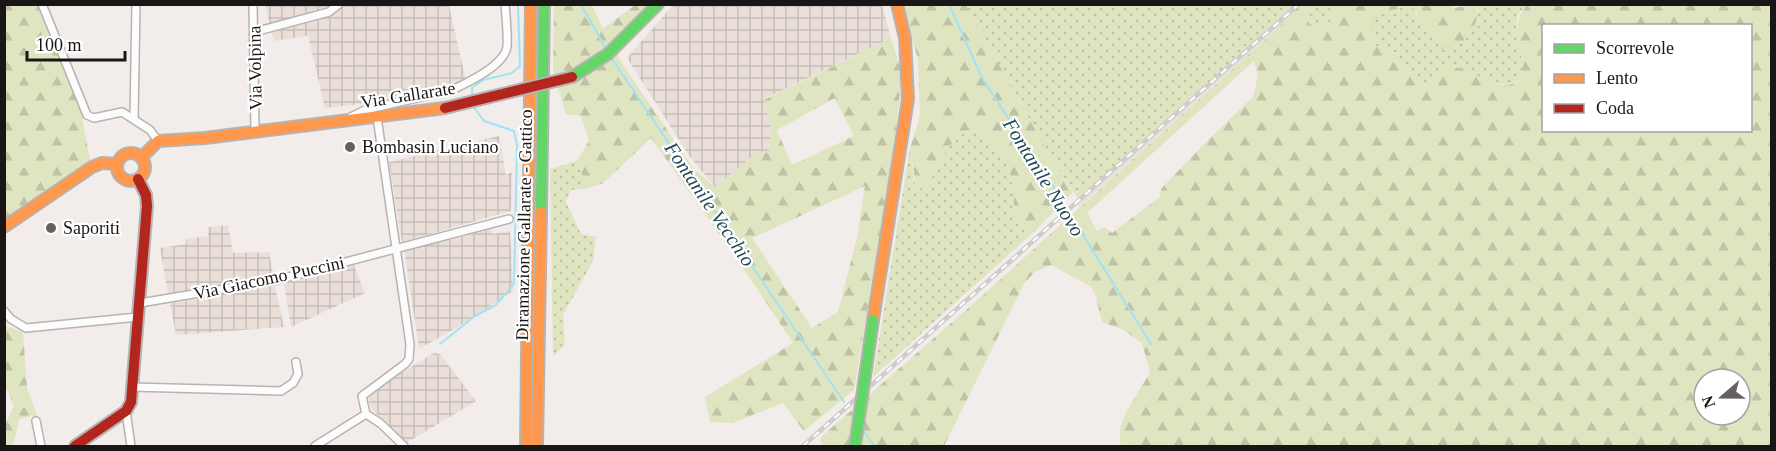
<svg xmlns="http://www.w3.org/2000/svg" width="1776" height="451" viewBox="0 0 1776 451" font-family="Georgia,serif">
<defs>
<pattern id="industrial-grid" width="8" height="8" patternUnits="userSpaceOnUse" patternTransform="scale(1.5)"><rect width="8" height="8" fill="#eaded9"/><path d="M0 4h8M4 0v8" fill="none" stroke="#c8beb9"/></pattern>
<pattern id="grass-dots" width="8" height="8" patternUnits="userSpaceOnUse" patternTransform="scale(1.5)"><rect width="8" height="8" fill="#dfe4c1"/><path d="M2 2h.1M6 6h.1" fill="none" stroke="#bfc3a5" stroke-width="1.8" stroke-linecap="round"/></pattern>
<pattern id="forest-firs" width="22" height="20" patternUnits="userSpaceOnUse" patternTransform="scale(1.5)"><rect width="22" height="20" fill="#dfe4c1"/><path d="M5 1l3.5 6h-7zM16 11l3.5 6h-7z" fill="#bfc3a5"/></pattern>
</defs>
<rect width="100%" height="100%" fill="#f2ecea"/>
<path fill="url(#industrial-grid)" d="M265 5H449L466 81 438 90 387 101 325 108 308 36 274 41Z
M673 5H882L891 38 764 99 771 127 769 154 759 151 715 187 690 157 627 58Z
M499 136 506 175 512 172 511 211 402 242 389 162Z
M228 225 233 253 269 252 273 274 168 294 160 248 186 244V239L208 236V227Z
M491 229 492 234 510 231 513 291 466 322 419 349 404 248 455 239Z
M353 263 365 293 291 327 284 283Z
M275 286 284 327 176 335 170 303 186 301 187 298 195 299 207 297V295Z
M434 353 440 354 476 401 406 443 371 408 369 401V396L372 391Z"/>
<path fill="#eaded9" d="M1291 9V16L1079 207 1074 202Z"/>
<path fill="url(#grass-dots)" d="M1291 4V9L1078 198 1052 160 966 5Z
M1319 5H1337L1331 21 1318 28 1309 23 1307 16Z
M1476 5H1527C1524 8 1519 12 1518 16 1512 38 1529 57 1518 81 1498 91 1475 75 1456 67L1436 77 1422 88 1410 76 1397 53 1376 46C1359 18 1389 8 1412 7L1418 17 1479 12Z
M970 128 989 137 1007 164 1014 187V205L1019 227 1038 228 873 377 910 148 915 184 938 165 949 146Z
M577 161 587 188 571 190 566 202 581 234 596 237 593 261 563 315 565 345 553 356 550 169Z"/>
<path fill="url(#forest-firs)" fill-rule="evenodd" d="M1450 4 1453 8 1476 5C1480 16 1474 31 1465 40 1460 44 1449 46 1442 49L1412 7C1389 8 1359 18 1376 46L1397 53 1410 76 1422 88 1436 77 1440 68C1446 68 1453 66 1459 68 1479 74 1497 92 1518 82 1532 50 1503 34 1527 5H1771V446H1121C1114 420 1139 394 1150 372L1142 343 1124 330 1102 322 1095 294 1090 286 1051 265 1035 272 1025 282 944 446H822L820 440 822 436 982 296 1291 16V5H1319L1307 16 1309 23 1318 28 1331 21 1337 5ZM1544 26H1750V130H1544ZM1254 61 1258 75 1253 97 1208 140 1161 189 1160 197 1112 233 1105 227 1097 231 1087 213ZM1704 379H1740V415H1704Z
M5 5H37L81 112 90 160 83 169 5 224Z
M554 5H592L603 29 635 5H652L612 44 619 59 693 168 715 187 759 151 769 153 771 127 764 100 891 38 902 74 894 147 854 390 804 431 783 403 733 423 710 422 705 397 793 343 738 260 651 138 602 184 587 188 577 161 589 141 581 116 566 114 553 71ZM835 98 854 136 792 165 777 130ZM865 186 857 237 838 312 812 328 752 238Z
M904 5H966L1052 160 1073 192 1038 228 1019 227 1014 205V187L1007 164 989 137 970 128 949 146 925 191 916 184 910 148 920 116 918 60Z
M5 326 23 332 27 388 37 415 19 419 13 446H5V423L14 406 8 391 5 390Z"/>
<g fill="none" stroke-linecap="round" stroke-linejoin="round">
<path stroke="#a1e2f3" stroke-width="2" d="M581 4 607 51
M949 4 982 78 1040 166 1151 344
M610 56 844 402
M472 98V88L483 80 512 73 520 66 518 4
M440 344 475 316 496 305 514 284 517 145 514 131 484 121 473 106
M862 429 874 446"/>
<g stroke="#b7b3b1" stroke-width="10">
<path id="street" d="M42 4 87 115 94 118 122 112 150 130 158 141
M253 4 255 131
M254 32 329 12 339 4
M351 117 365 110 452 90C467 83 504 66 507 47 508 34 506 18 505 4
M134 119 136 4
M140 303 277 280 509 219
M4 311 11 319 26 328 138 317
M132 387 281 391 293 383 298 374 296 362
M126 411 131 446
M366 414 362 396 405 364 409 359 410 344 377 117
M366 414 380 423 404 446
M36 421 41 446
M315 446 366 414"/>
</g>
<g stroke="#b7b3b1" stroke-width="14">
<path id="fast" d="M572 77 608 54 658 4
M541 212 544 4"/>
</g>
<g stroke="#b7b3b1" stroke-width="14">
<path id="slow" d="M117 167a14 14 0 1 1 28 0a14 14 0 1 1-28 0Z
M141 158 158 141 205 138 445 108
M4 227 92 167 102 163 117 164
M873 320 908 99 905 38 897 4
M526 446 531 4
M537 446 541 212"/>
</g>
<g stroke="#b7b3b1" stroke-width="14">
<path id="jam" d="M75 446 126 411 131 402 147 206 146 195 138 179"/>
</g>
<use href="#street" stroke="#fdfcfc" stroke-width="7"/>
<use href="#fast" stroke="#63d668" stroke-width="10"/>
<use href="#slow" stroke="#ff974d" stroke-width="10"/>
<use href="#jam" stroke="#b3261e" stroke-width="10"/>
<g stroke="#cecdcc" stroke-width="4.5">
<path id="rail" d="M803 446 1299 4"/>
</g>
<use href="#rail" stroke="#fff" stroke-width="2" stroke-dasharray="7" stroke-linecap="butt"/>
<g stroke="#b7b3b1" stroke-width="14" stroke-linecap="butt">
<path id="fast-bridge" d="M855 446 873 320"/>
</g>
<g stroke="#b7b3b1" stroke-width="14" stroke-linecap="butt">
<path id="jam-bridge" d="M445 108 572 77"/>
</g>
<use href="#fast-bridge" stroke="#63d668" stroke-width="10"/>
<use href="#jam-bridge" stroke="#b3261e" stroke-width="10"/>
</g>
<g fill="#656160" stroke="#fff" stroke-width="2">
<circle cx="350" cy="147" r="6"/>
<circle cx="51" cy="228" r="6"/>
</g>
<g text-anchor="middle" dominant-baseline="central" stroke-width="4.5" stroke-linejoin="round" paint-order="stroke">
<g font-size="18" fill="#191615" stroke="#fff">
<text transform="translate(255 68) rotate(-91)">Via Volpina</text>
<text transform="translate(408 95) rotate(-9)">Via Gallarate</text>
<text transform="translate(524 225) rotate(-89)">Diramazione Gallarate - Gattico</text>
<text transform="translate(269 278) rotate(-12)">Via Giacomo Puccini</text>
</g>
<g font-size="18" fill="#191615" stroke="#fff" text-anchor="start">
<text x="362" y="147">Bombasin Luciano</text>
<text x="63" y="228">Saporiti</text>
</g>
<g font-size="20" font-style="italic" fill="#224c57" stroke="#fff">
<text transform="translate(1044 177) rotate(58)">Fontanile Nuovo</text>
<text transform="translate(710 204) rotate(56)">Fontanile Vecchio</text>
</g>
</g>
<rect width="1776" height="451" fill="none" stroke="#191615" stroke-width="12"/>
<rect x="1542" y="24" width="210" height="108" fill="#ffffff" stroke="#a3a2a1" stroke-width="1.5"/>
<rect x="1554" y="44" width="30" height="9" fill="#63d668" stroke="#a3a2a1" stroke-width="1.5"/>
<text x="1596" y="54" font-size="18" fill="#191615">Scorrevole</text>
<rect x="1554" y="74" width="30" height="9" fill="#ff974d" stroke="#a3a2a1" stroke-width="1.5"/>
<text x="1596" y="84" font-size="18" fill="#191615">Lento</text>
<rect x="1554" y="104" width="30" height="9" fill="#b3261e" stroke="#a3a2a1" stroke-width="1.5"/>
<text x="1596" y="114" font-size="18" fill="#191615">Coda</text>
<g transform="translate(1722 397) rotate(250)"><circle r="28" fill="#ffffff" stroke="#a3a2a1" stroke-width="1.5"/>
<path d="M0-4.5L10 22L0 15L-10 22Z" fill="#656160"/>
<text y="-9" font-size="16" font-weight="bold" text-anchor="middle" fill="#191615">N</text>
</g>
<path d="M27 51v9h98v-9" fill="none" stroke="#191615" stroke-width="3"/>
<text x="36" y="51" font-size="18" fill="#191615" stroke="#ffffff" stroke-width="4.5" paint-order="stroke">100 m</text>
</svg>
